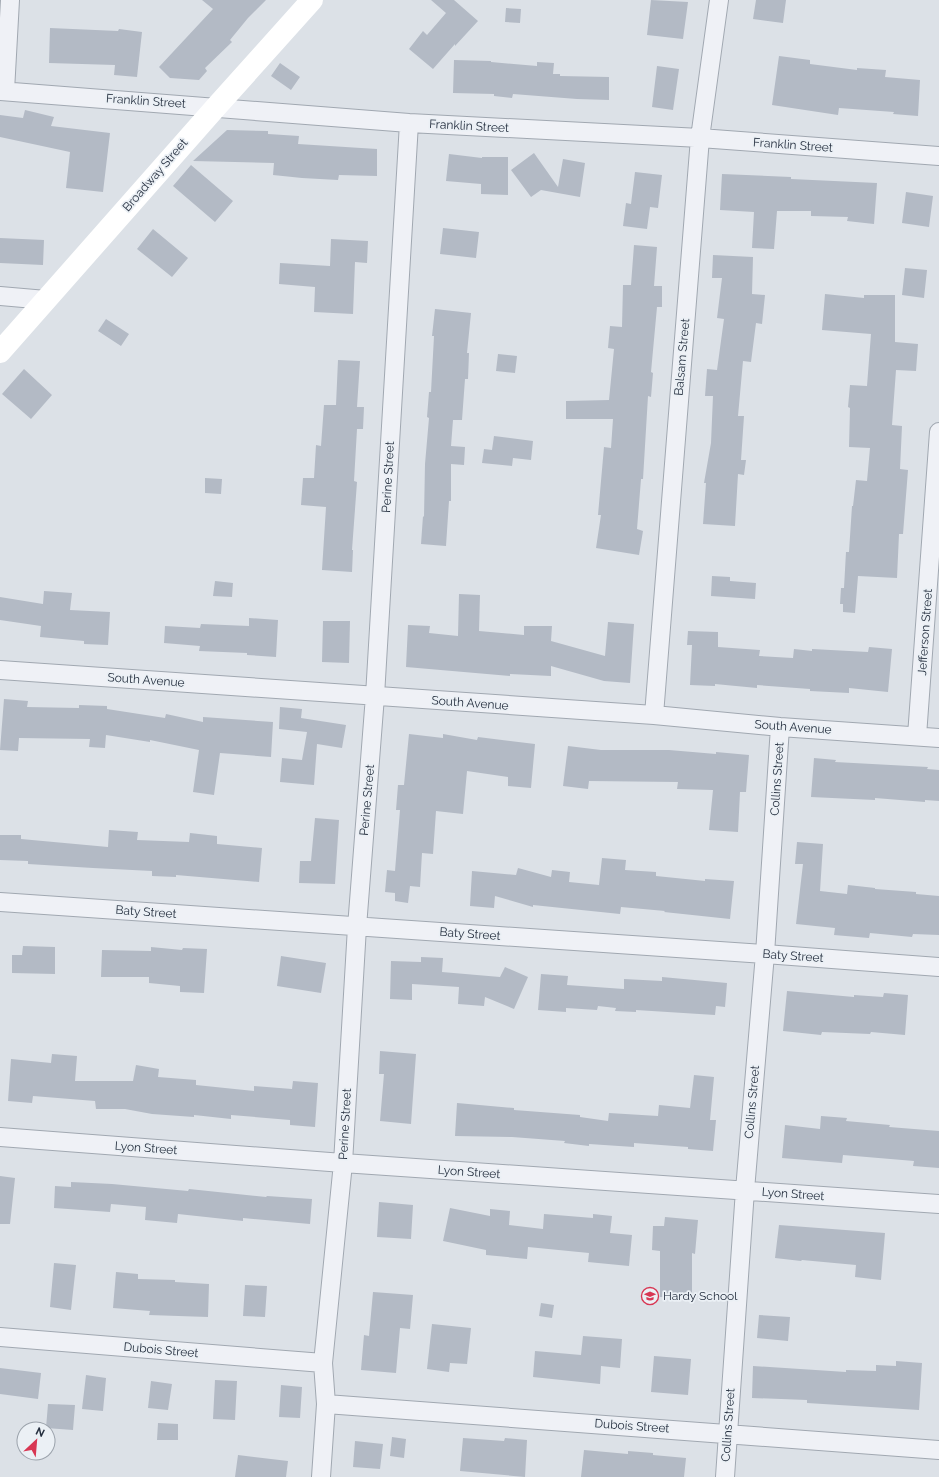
<svg xmlns="http://www.w3.org/2000/svg" width="939" height="1477" viewBox="0 0 939 1477" font-family="Raleway,sans-serif">
<rect width="100%" height="100%" fill="#dce1e7"/>
<path fill="#b3bac5" d="M202 0H266L248 18 230 40 232 42 205 68 207 71 199 80 170 78 159 67 213 9Z
M431 0H454L478 21 455 46V44L433 69 409 49 423 31 427 35 446 13Z
M651 0 688 2 683 39 647 35Z
M756 0H786L783 23 753 19Z
M506 8 521 9 520 23 505 22Z
M50 28 118 31 119 29 142 32 137 77 114 75 115 65 49 63Z
M779 56 810 60V64L857 70V68L886 70 885 77 920 80 918 116 893 114 894 112 839 108 838 115 772 105Z
M454 60 491 61V62L537 66V62L554 63 553 74H560V76L609 77V100L577 99 513 94 512 98 494 96V94L453 93Z
M280 63 300 77 291 90 271 76Z
M657 66 679 69 673 110 652 107Z
M25 110 54 117 51 126 110 133 103 192 66 188 70 152 0 137V115L23 118Z
M227 130 268 131V134L299 136 298 144 377 149V176L339 175 338 180 302 178 273 175 274 163 193 161Z
M534 153 558 187 563 159 585 163 580 197 541 190 531 197 511 170Z
M449 154 482 158V157H508V195L481 194V184L446 181Z
M191 165 233 201 215 222 173 186Z
M635 172 662 175 658 208 650 207 647 229 623 226 626 203 631 204Z
M722 174 791 177V179L877 183 874 224 847 221 848 217 811 216V211H777L774 249 752 248 754 212 720 210Z
M906 192 933 196 929 227 902 223Z
M443 228 479 232 476 258 440 254Z
M153 229 188 258 172 277 137 249Z
M0 238 44 240 43 265 0 263Z
M331 239 368 241 367 263 355 262 353 314 314 312 315 287 279 284 280 263 330 266Z
M634 245 657 247 654 286H662V307H657L651 372 653 373 651 397 648 396 643 479H641L637 529 643 531 639 555 596 548 601 515H598L604 447 611 448 613 419H566V401L609 400 614 349 608 348 610 326 622 327 623 285H631Z
M713 255 753 257 752 294 765 295 762 324 756 323 751 362 743 361 738 416H744L741 460H746L744 475 738 474 735 526 703 524 706 483H704L711 443 713 396H705L707 369 717 370 724 319 717 318 722 278H712Z
M905 268 927 270 924 298 902 295Z
M825 294 864 298V295H895V342L918 344 916 371 896 370 892 425 902 426 900 469 908 470 903 534H899L897 578 858 576 855 613 843 612V604H840L841 588H844L846 552H849L852 506H853L856 480 867 481 870 448 849 447 850 408 848 407 850 385 867 386 871 334 822 330Z
M435 309 471 313 467 353H469L468 379H465L462 420H453L451 446 465 447 464 465 451 464V501H449L446 546 421 544 423 516 424 517 425 464 429 418 427 417 429 392H431L434 336H432Z
M106 319 129 334 121 346 98 331Z
M498 354 517 356 515 373 496 371Z
M338 360 360 361 357 407H364L363 429H357L354 481 357 482 352 550H353L352 572 322 570 326 507 301 505 303 478H314L316 445 321 446 324 405H336Z
M24 369 52 395 31 419 2 394Z
M494 436 533 441 531 460 513 458 512 466 482 463 484 449 492 450Z
M205 478 222 479 221 494 205 493Z
M712 576 730 577V581L756 583 755 599 711 596Z
M215 581 233 583 232 597 213 596Z
M44 591 72 593 70 610 110 612 108 645 84 644V641L40 637 41 626 0 620V597L43 604Z
M459 594 480 595 479 631 524 635V626H552L551 641 605 656 608 622 634 624 630 683 604 681 551 666V676L510 674V676L406 667 408 625 430 626 429 633 458 636Z
M249 618 278 620 276 657 247 655V653L199 651 200 646 164 643 165 626 200 628 201 624 249 626Z
M323 621H350L349 663 322 662Z
M688 631 718 632V647L760 650 759 656 793 658 794 649 812 651V649L868 652 869 647 892 649 888 692 849 688V693L810 691V689L757 685V688L715 684V686L690 685 692 645H687Z
M4 699 28 701 27 707 79 708V705L107 706V709L165 718 166 714 203 722V717L273 722 271 757 220 753 214 795 193 792 199 750 150 740V742L106 735 105 748 89 747 90 739 19 738 18 751 0 750Z
M280 707 302 709 301 718 346 725 342 748 317 744 314 785 280 782 282 758 302 760 307 732 279 729Z
M409 734 443 738V734L477 740 478 737 535 744 531 788 508 786V777L467 771 463 814 436 811 433 854 422 853 420 887 410 886 408 903 395 901V893L385 892 387 870 395 871 400 810H396L398 785H404Z
M568 746 601 750H669L716 754V752L749 755 746 792H740L738 832 709 830 713 790 677 789 678 782 589 781 588 789 563 786Z
M814 758 836 760 835 762 928 767 927 769 939 770V801L925 800V802L875 798V800L811 797Z
M315 818 339 820 335 884 299 883 300 861H311Z
M109 830 138 832 137 840 189 842 190 833 217 836V844L262 848 259 882 176 875V877L152 876V871L93 868 28 864V861L0 860V835H21V839L108 847Z
M797 842 823 844 820 891 847 894 848 885 875 888V889L916 892V894L939 896V935L913 934 912 937 870 933 869 938 834 935 835 928 796 924 803 864H795Z
M602 858 626 860 625 870 656 872V876L705 881V879L734 881 730 919 664 912 665 911 621 907 620 914 533 905V907L495 896 494 908 470 906 472 871 516 875 518 868 551 877 552 870 570 872 569 882 599 885Z
M23 946 55 947V974L12 973V955H22Z
M151 947 182 950 183 948 207 949 204 993 180 992V986L149 983V977H101L102 950 151 951Z
M281 956 326 963 321 993 277 986Z
M421 957 443 958 442 972 500 977 505 967 528 977 514 1009 485 997 484 1006 458 1004 459 987 412 984V1000L390 999 391 961 421 962Z
M541 974 568 976 567 985 624 989V979L662 981V977L727 983 725 1007 716 1006 715 1015 636 1010V1012L615 1011 616 1008 598 1006 597 1010 566 1008V1012L538 1010Z
M787 991 854 997V995L883 997 884 993 908 995 905 1035 871 1032 870 1034 822 1032 821 1035 783 1031Z
M380 1051 416 1054 411 1124 380 1121 384 1074H379Z
M52 1054 77 1056 75 1081H133L136 1065 159 1069 158 1077 196 1080V1085L254 1091V1086L292 1089 293 1081 318 1083 315 1127 290 1125V1120L231 1115V1119L194 1115V1117L152 1114 125 1109H96L95 1101 33 1096 32 1103 8 1101 11 1059 51 1063Z
M694 1075 714 1077 710 1120H716L713 1151 688 1149V1147L634 1143V1147L589 1144V1146L564 1143 565 1141 512 1137 455 1136 457 1103 514 1108V1110L580 1115V1117L608 1121 609 1113 658 1116 659 1105 690 1108Z
M821 1116 847 1118 846 1121 890 1125 889 1127 939 1131V1168L913 1166 914 1161 843 1155 842 1163 782 1158 785 1125 820 1129Z
M0 1176 15 1178 10 1224H0Z
M71 1182 112 1184 188 1191 189 1189 266 1197 267 1196 312 1199 310 1224 243 1218V1221L178 1214 177 1223 145 1220 146 1207 111 1204 110 1212 54 1208 55 1186 71 1187Z
M379 1202 413 1205 411 1239 377 1237Z
M450 1208 490 1216V1209L510 1211 509 1225 543 1229 544 1214 593 1218V1214L612 1216 610 1233 632 1235 629 1266 588 1262 589 1253 528 1247 527 1259 486 1255V1250L443 1241Z
M665 1217 698 1220 695 1254 692 1253V1298L660 1297V1251L652 1250 653 1226H664Z
M779 1225 885 1233 881 1280 855 1277 856 1265 802 1260 801 1261 775 1258Z
M54 1263 76 1265 71 1310 50 1307Z
M116 1272 138 1274V1279L175 1280V1282L209 1284 208 1317 149 1315 150 1311 113 1308Z
M245 1285 267 1286 265 1317 243 1316Z
M373 1292 413 1295 410 1329 400 1328 396 1373 361 1370 364 1335 369 1336Z
M541 1303 554 1305 552 1318 539 1316Z
M759 1315 790 1317 788 1341 757 1338Z
M432 1324 471 1328 467 1364 450 1363 449 1372 427 1369Z
M583 1336 622 1339 620 1368 601 1366 600 1384 533 1377 535 1351 581 1355Z
M654 1356 691 1359 688 1395 651 1392Z
M896 1361 922 1363 919 1410 807 1403V1400L752 1398 753 1366 846 1372V1370L876 1371V1365L896 1366Z
M0 1368 41 1373 38 1399 0 1394Z
M86 1375 106 1378 103 1411 82 1409Z
M215 1380 237 1381 235 1420 213 1419Z
M151 1381 172 1384 168 1410 148 1408Z
M281 1385 302 1387 300 1418 279 1417Z
M48 1404 75 1405 73 1430 46 1428Z
M158 1423 178 1424V1440H157Z
M392 1437 406 1439 404 1458 390 1456Z
M463 1438 504 1441 505 1438 527 1440 525 1477 460 1471Z
M355 1441 383 1444 380 1469 353 1467Z
M584 1450 628 1454V1451L653 1453V1455L686 1458 684 1477H581Z
M238 1455 288 1461 286 1477H235Z"/>
<g fill="none" stroke-linecap="round" stroke-linejoin="round">
<g stroke="#a1a8b1" stroke-width="20">
<path id="street" d="M0 91 409 123 700 138 939 156
M5 91 10 0
M0 296 46 300
M0 670 654 715 780 727 939 738
M654 715 700 138 719 0
M917 736 939 432
M0 902 765 954 939 967
M0 1137 343 1163 939 1204
M0 1337 323 1363
M326 1404 939 1450
M321 1477 326 1404 323 1363 343 1163 357 927 375 696 409 123
M725 1477 745 1190 765 954 780 727"/>
</g>
<use href="#street" stroke="#eff1f6" stroke-width="18"/>
<path stroke="#fff" stroke-width="22" d="M0 352 216 107 312 0"/>
</g>
<defs>
<g id="school-ring" transform="scale(0.9)"><circle r="9.5" fill="#ebf0f5" stroke="#d83653" stroke-width="1.5"/><path d="M0-5L7-2L0 1L-7-2ZM-4 1L0 2.5L4 1V4Q0 6-4 4Z" fill="#d83653"/></g>
</defs>
<g fill-rule="evenodd">
<use href="#school-ring" x="650" y="1296"/>
</g>
<g text-anchor="middle" dominant-baseline="central" stroke-width="3.5" stroke-linejoin="round" paint-order="stroke">
<g font-size="12" fill="#252f3f" stroke="#ebf0f5">
<text transform="translate(146 101) rotate(4)">Franklin Street</text>
<text transform="translate(469 126) rotate(3)">Franklin Street</text>
<text transform="translate(793 145) rotate(4)">Franklin Street</text>
<text transform="translate(155 175) rotate(-49)">Broadway Street</text>
<text transform="translate(682 357) rotate(-85)">Balsam Street</text>
<text transform="translate(388 477) rotate(-87)">Perine Street</text>
<text transform="translate(925 632) rotate(-86)">Jefferson Street</text>
<text transform="translate(146 680) rotate(4)">South Avenue</text>
<text transform="translate(470 703) rotate(4)">South Avenue</text>
<text transform="translate(793 727) rotate(4)">South Avenue</text>
<text transform="translate(777 779) rotate(-86)">Collins Street</text>
<text transform="translate(367 800) rotate(-85)">Perine Street</text>
<text transform="translate(146 912) rotate(4)">Baty Street</text>
<text transform="translate(470 934) rotate(4)">Baty Street</text>
<text transform="translate(793 956) rotate(4)">Baty Street</text>
<text transform="translate(752 1102) rotate(-85)">Collins Street</text>
<text transform="translate(345 1124) rotate(-87)">Perine Street</text>
<text transform="translate(146 1148) rotate(4)">Lyon Street</text>
<text transform="translate(469 1172) rotate(4)">Lyon Street</text>
<text transform="translate(793 1194) rotate(4)">Lyon Street</text>
<text transform="translate(161 1350) rotate(5)">Dubois Street</text>
<text transform="translate(728 1425) rotate(-86)">Collins Street</text>
<text transform="translate(632 1426) rotate(4)">Dubois Street</text>
</g>
<g font-size="12" fill="#252f3f" stroke="#ebf0f5" text-anchor="start">
<text x="663" y="1296">Hardy School</text>
</g>
</g>
<g transform="translate(36 1441) rotate(26)"><circle r="19" fill="#ebf0f5" stroke="#9ca3ac"/>
<path d="M0-3L7 15L0 10L-7 15Z" fill="#d83653"/>
<text y="-6" font-size="11" font-weight="bold" text-anchor="middle" fill="#252f3f">N</text>
</g>
</svg>
